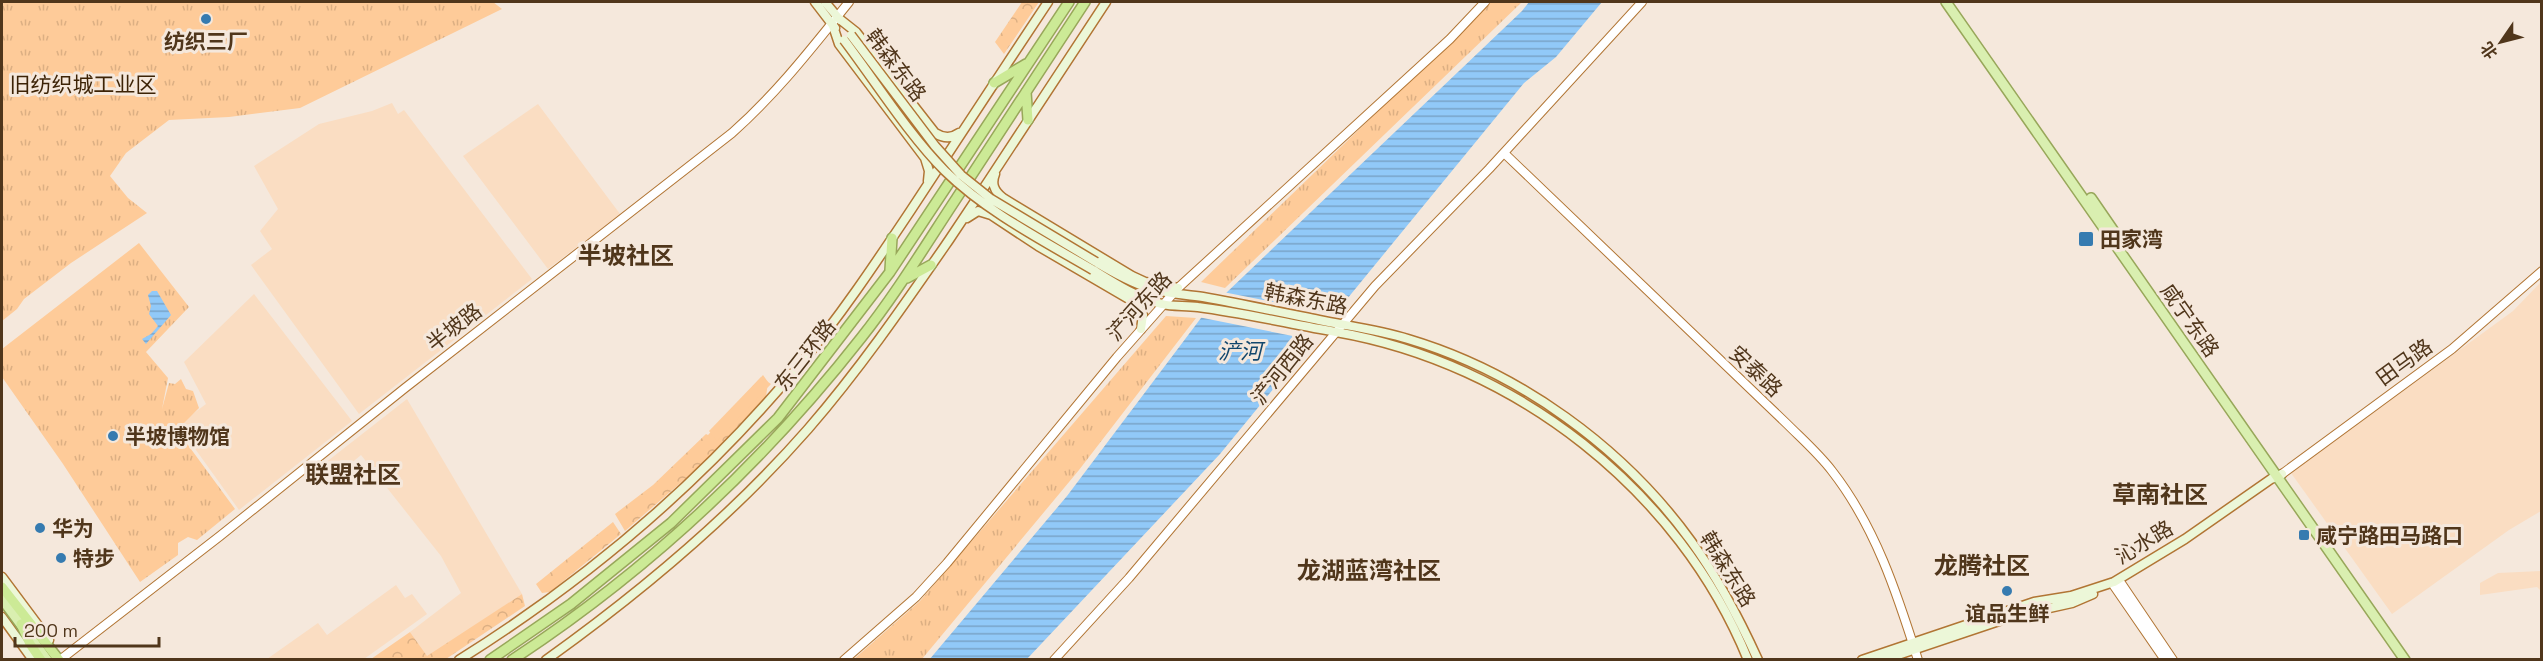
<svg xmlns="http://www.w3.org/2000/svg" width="2543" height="661" viewBox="0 0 2543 661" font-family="'Space Grotesk','Noto Sans SC',sans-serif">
<defs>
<pattern id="grass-tufts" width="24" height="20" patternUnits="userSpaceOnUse" patternTransform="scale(1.5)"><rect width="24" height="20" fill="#fecb99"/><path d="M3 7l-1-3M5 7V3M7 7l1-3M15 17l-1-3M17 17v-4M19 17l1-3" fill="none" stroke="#dcaf83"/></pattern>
<pattern id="forest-crowns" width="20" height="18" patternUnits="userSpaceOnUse" patternTransform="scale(1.5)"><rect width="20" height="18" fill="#fecb99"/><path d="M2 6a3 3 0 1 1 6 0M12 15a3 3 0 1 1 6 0" fill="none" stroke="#dcaf83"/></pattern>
<pattern id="water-rules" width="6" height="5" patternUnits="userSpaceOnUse" patternTransform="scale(1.5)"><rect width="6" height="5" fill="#91c9f8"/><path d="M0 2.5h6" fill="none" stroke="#79a4c8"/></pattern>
</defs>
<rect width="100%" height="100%" fill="#f5e8dc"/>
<path fill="#faddc2" d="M392 103 398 114 404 110 532 279 359 414 251 265 272 249 260 231 278 209 254 166 319 124 372 111Z
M538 104 620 214 548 269 463 156Z
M2541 282V511L2509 530 2392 614 2291 473 2513 311Z
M254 294 352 421 239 510 178 425 206 404 184 362Z
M407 399 522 594 427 657 410 632 461 593 441 556 361 455 330 481 318 483 311 474Z
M2541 571V591L2537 587 2480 595V583L2498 573Z
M396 585 405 598 412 594 427 614 364 659H267L318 623 327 635Z"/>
<path fill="url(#grass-tufts)" d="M2 2H493L502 9 300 108 229 117 169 120 126 153 110 176 128 198 147 213 71 263 24 299 17 309 2 321Z
M1491 2H1522L1225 288 1201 282Z
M139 243 189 307 146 352 168 378 162 409 169 383 175 384 181 379 186 389 193 391 199 408 177 430 235 509 197 540 188 537 178 543V555L140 582 63 464 2 377V349Z
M1166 316 1196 318 1079 470 922 659H854L920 601Z"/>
<path fill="url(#forest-crowns)" d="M1022 2H1039L1004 54 995 42Z
M763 375 768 382 766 397 699 467 625 531 615 514 653 485 706 434 708 435Z
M613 522 621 534 550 592 542 593 536 584Z
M522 594 525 606 446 659H371L410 632 427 656Z"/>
<path fill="#fecb99" d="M761 377 771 384 717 441 709 431Z"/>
<path fill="url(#water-rules)" d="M1529 2H1602L1556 57 1524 83 1220 454 1027 659 929 660 1067 496 1204 314 1522 11Z
M152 291H157L171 315 146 344 142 339 151 334 158 326 149 314 151 306 148 295Z"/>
<path fill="#f5e8dc" d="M1223 292 1339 315 1318 341 1198 317Z"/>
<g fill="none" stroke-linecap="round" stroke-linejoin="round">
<g stroke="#b17534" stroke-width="10">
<path id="tertiary" d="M1504 153 1787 424C1802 439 1819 454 1832 471 1875 526 1897 593 1918 660
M2282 474 2452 349 2542 271
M2121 583 2173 660
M2114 586 2165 660
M60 660 220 536 405 388 732 133C778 92 811 49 849 2
M844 660 916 597 947 563 1117 357 1178 288 1450 39 1485 2
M1054 660 1129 578 1375 286 1489 169 1642 2"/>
</g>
<g stroke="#b17534" stroke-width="11">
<path id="secondary" d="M815 2 835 28
M825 2 840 20
M837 17 856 32 935 133C943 138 951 139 959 133
M832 23 839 44 925 158 929 171 928 181
M995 174C991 184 994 191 1003 198L1132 276 1145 282 1178 288
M967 218 978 211 991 215 1038 246 1134 302 1143 315 1141 329
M1096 262C1114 273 1130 282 1149 288 1166 294 1185 294 1203 297 1242 304 1280 312 1319 320 1348 326 1379 330 1408 339 1519 372 1623 447 1691 541 1718 578 1739 618 1758 660
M1093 270C1114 283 1137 298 1162 304 1173 307 1186 305 1198 307 1244 313 1290 324 1336 332 1515 363 1679 490 1748 660
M2 577 49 640
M2 617 33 660
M459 660C585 581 702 482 797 368 839 318 875 264 911 210 957 140 1002 71 1048 2
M546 660C641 592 731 517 808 429 860 369 904 305 949 240 1002 161 1054 81 1106 2
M1862 660 2034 602 2071 596 2114 582 2185 539 2271 479 2282 474
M1883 660 2014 616 2072 603 2093 594"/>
</g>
<g stroke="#98a75a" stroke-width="12">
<path id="primary" d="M1946 2 2405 660
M2091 198 2124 246
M2 599 47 660"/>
</g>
<g stroke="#98a75a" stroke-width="12">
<path id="trunk" d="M994 83 1026 64
M1026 92 1028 120
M890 270 892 238
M907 278 931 265
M2 587 59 660
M21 624 30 644 41 660
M490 660 571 604 671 523 778 418 890 272 1069 2
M512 660C646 572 763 463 861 338 896 294 925 246 956 199 999 133 1042 67 1085 2"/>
</g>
<use href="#tertiary" stroke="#fff" stroke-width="8"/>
<use href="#secondary" stroke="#ecf7d8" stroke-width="8"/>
<use href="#primary" stroke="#d9efb0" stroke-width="9"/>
<use href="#trunk" stroke="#ccea96" stroke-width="9"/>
<g stroke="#b17534" stroke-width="11" stroke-linecap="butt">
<path id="secondary-bridge" d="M851 35 935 146 961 175 991 199 1096 262
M844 40C875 81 909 135 945 171 987 212 1042 240 1093 270"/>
</g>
<use href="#secondary-bridge" stroke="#ecf7d8" stroke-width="8"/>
</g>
<g fill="#367bb0" stroke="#f5e8dc" stroke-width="2">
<circle cx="206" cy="19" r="6"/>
<rect x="2078" y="231" width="16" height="16" rx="3"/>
<circle cx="113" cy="436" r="6"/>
<circle cx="40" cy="528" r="6"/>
<rect x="2298" y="529" width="12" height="12" rx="3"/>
<circle cx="61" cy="558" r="6"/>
<circle cx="2007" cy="591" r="6"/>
</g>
<g text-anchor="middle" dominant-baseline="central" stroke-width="6" stroke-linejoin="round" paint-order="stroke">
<g font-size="21" font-weight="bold" fill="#50361b" stroke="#f5e8dc" text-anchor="start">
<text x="206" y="41" text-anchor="middle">纺织三厂</text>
<text x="2100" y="239">田家湾</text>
<text x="125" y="436">半坡博物馆</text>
<text x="52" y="528">华为</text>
<text x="2316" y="535">咸宁路田马路口</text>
<text x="73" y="558">特步</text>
<text x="2007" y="613" text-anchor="middle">谊品生鲜</text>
</g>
<g font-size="21" fill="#50361b" stroke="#f5e8dc">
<text transform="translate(896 65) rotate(53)">韩森东路</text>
<text transform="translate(1306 299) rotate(11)">韩森东路</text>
<text transform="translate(1139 306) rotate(-48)">浐河东路</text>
<text transform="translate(2190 320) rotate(55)">咸宁东路</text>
<text transform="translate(454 327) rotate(-38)">半坡路</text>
<text transform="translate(805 355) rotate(-52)">东三环路</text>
<text transform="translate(2404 362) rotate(-36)">田马路</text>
<text transform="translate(1282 369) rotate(-51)">浐河西路</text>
<text transform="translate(1756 371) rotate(43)">安泰路</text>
<text transform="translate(2144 542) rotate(-31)">沁水路</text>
<text transform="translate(1728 569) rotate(58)">韩森东路</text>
</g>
<g font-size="21" fill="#3d2306" stroke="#f5e8dc">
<text x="83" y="84">旧纺织城工业区</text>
</g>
<g font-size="22" font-style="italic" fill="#12476d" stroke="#f5e8dc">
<text x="1240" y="351">浐河</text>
</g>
<g font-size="24" font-weight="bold" fill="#50361b" stroke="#f5e8dc">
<text x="626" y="255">半坡社区</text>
<text x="353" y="474">联盟社区</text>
<text x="2160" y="494">草南社区</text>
<text x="1982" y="565">龙腾社区</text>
<text x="1369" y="570">龙湖蓝湾社区</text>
</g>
</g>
<rect width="2543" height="661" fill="none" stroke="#50361b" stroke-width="6"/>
<g transform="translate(2501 42) rotate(235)" stroke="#f5e8dc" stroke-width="4.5" paint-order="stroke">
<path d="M0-4.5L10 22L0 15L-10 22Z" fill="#50361b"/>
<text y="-9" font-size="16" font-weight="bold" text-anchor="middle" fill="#50361b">北</text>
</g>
<path d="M15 637v9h144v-9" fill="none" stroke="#50361b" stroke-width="3"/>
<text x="24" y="637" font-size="18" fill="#50361b" stroke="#f5e8dc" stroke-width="4.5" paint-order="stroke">200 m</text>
</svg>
